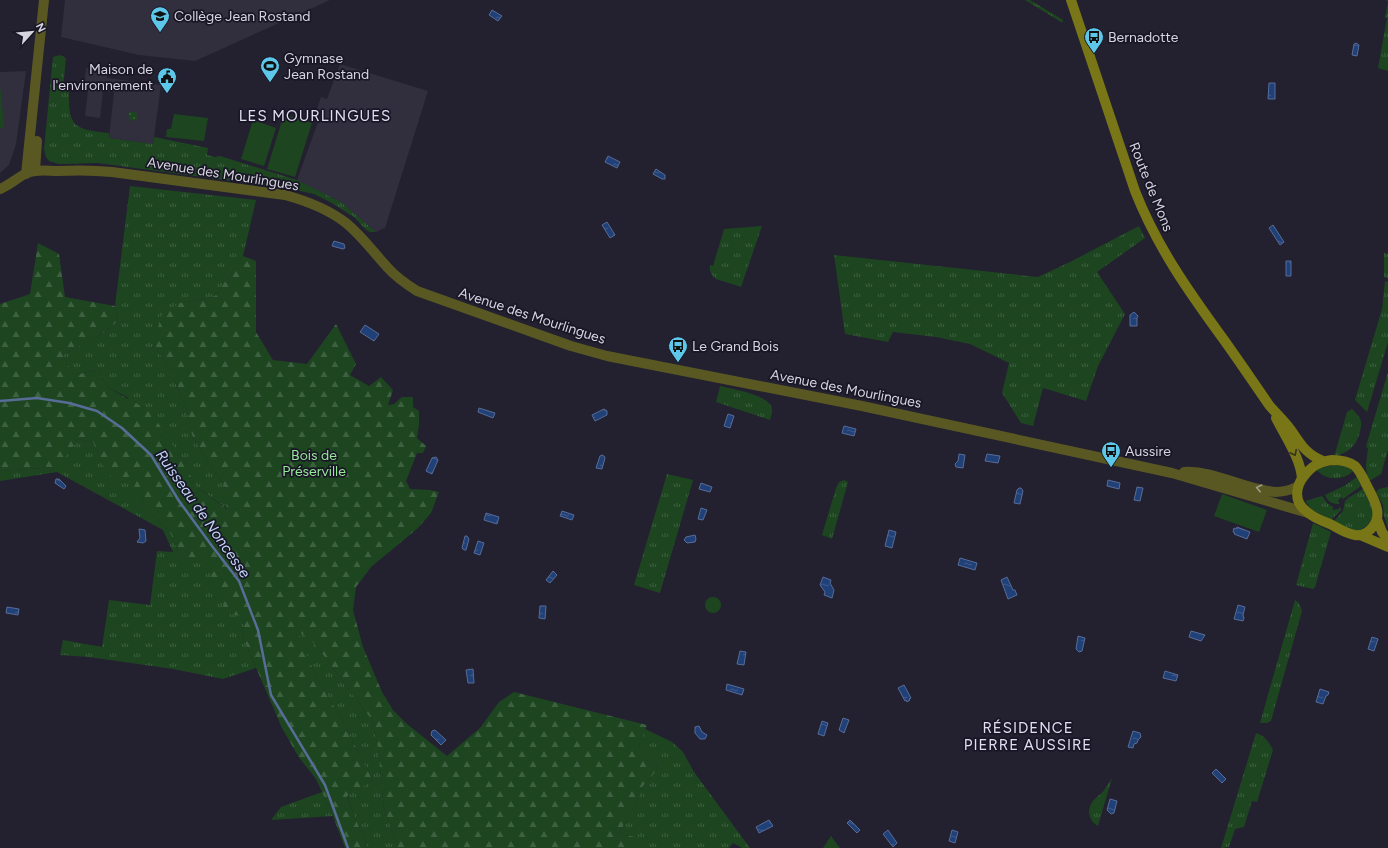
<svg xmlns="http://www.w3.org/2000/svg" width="1388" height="848" viewBox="0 0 1388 848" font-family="Figtree,sans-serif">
<defs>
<pattern id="grass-tufts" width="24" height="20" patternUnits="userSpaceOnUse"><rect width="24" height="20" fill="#1d4620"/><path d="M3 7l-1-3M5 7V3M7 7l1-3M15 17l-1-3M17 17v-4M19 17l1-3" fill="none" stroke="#3d6040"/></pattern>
<pattern id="forest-firs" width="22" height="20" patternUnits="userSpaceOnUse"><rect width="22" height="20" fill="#1d4620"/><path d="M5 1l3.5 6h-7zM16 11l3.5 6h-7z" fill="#3d6040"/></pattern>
<pattern id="park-dots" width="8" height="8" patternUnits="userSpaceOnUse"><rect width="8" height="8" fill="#1d4620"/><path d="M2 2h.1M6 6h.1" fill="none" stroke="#3d6040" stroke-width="1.8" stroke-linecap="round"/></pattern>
<pattern id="water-ripples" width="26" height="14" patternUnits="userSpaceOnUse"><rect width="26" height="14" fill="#204078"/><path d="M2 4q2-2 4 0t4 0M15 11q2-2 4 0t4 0" fill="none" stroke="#405b8b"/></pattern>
</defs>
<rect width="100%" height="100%" fill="#23202f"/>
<path fill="#312e3e" d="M65 0H330L195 61 139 55 61 37Z
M340 64 428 91 385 228 376 232 341 202 297 180 322 111 317 109 321 97 327 99Z
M86 68 108 70 107 78 161 85 153 144 109 138 114 92 103 91 100 118 85 116 88 90 84 89Z
M26 71 16 144 9 165 0 173V72Z"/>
<path fill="url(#grass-tufts)" d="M1025 0H1030L1063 20V22H1061Z
M1385 0H1388V71L1378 68 1387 18H1385L1388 1Z
M60 55 66 58 63 87 69 88C68 127 73 129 109 133V138L153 144 154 137 208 148 207 155 215 157 220 156 297 180 341 202 376 232H370L366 230 354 217 330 202 314 194 292 189 98 163 59 164 49 161 46 157 44 149 53 57Z
M130 186 256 200 243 256 215 296 198 300 180 303 154 344 171 372 186 407 192 435 208 462 224 485 228 509 195 486 185 463 127 397 107 387 98 370 74 375 62 355 102 334 118 321 115 306Z
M762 226 741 287 716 279C711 275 709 271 710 265L713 266 724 229Z
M1139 226 1145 238 1097 272 1125 314 1098 366 1086 401 1043 388 1033 426 1021 423 1002 393 1009 363 970 344 936 337 893 332 888 342 845 334 834 255 1038 277 1070 262Z
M1384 253 1388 254V279L1384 277Z
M1385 281 1388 282V342L1367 412 1355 400 1382 309Z
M1388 372V450L1381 474 1369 481 1367 475 1366 465 1368 448 1366 447 1367 443Z
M720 386C732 389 772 395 772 410 772 413 771 417 770 420L716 402Z
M1352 409C1355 412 1359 416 1360 419 1362 423 1361 427 1360 432 1355 448 1350 451 1334 457L1347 412Z
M78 439 93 442 102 464 138 480 136 501 169 530 181 558 203 559C213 578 228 608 245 621L242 635 256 668 223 679 173 669 89 657 60 655 63 640 102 647 109 600 150 605 157 551 173 552 163 530 57 472 0 481V471L55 467 71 450Z
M1334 465 1347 467 1353 471C1343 481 1325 481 1316 469Z
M667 474 693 480 660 593 634 585Z
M1357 477 1361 486 1343 499 1341 497 1338 501 1340 503 1339 504C1332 504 1328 502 1325 495L1344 486Z
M844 480 848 482 832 539 822 535 836 488 839 482Z
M1388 487V529L1384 516 1383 505 1376 492 1379 489Z
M1363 489C1366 494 1370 500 1372 505 1377 518 1365 534 1350 530 1345 529 1339 524 1334 521L1343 511 1345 501 1348 498Z
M1322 496 1327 503 1333 507V510L1339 509V507L1341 508V510L1331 520 1312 510 1305 501Z
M1313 523 1331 532 1315 587 1313 589 1296 585Z
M705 605a8 8 0 1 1 16 0a8 8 0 1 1-16 0Z
M1295 600 1299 603 1302 611 1271 721 1267 723H1260Z
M296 629 315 644 372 720 378 748 384 808 398 848H368L353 813 347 795 373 781 342 720 316 677Z
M645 729 672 742 683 752 694 772 750 848H742L733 843 729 848H634L635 837 619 834 638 799 643 786 657 770 656 763 639 747Z
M1256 733C1265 736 1269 742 1273 750L1257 802 1252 801 1244 827 1235 829 1229 847 1221 848Z
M1112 778 1098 826C1089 821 1086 810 1093 801 1096 797 1102 794 1105 789 1107 786 1109 782 1112 778Z
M322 792 333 816 271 820 281 807Z
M831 836 840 848H823Z"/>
<path fill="url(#forest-firs)" d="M38 243 59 254 65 297 115 306 118 321 102 334 62 355 74 375 98 370 107 387 150 411 185 463 195 486 227 509 224 485 208 462 192 435 186 407 171 372 154 344 161 316 179 303 198 300 215 296 243 256 256 261V332L273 360 307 364 336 324 356 364 350 375 369 386 381 377 393 390 388 405 394 404 402 397H413V407L419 411V425L417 438 426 446 423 453H417L406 481 410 489 430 490 439 492 431 513 418 528 371 567 356 587 353 610 363 647 382 692 393 710 407 724 447 756 480 728 499 702 514 692 647 725 639 747 656 763 657 770 643 786 638 799 619 834 636 837 634 848H398L384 808 378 748 372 720 315 644 297 630 316 677 342 720 373 781 347 796 353 813 368 848H345L333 816 316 779 298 756 282 728 242 635 245 621 237 615 227 614 213 579 203 560 181 558 169 530 136 501 132 492 137 480 115 482 102 464 93 442 78 439 71 450 56 467 0 471V304L30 294Z"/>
<path fill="url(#park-dots)" d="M136 111 138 119 130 121 128 113Z"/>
<path fill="#1d4620" d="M0 84 4 127 0 128Z
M174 114 208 118 204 141 166 137 167 129H171Z
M284 114 312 123 295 177 267 169Z
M253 120 276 128 264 166 241 159Z
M1222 494 1267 510 1259 532 1214 516Z"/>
<path fill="url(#water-ripples)" stroke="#576c97" d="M492 10 502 16 498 21 489 15Z
M1356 43 1359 45 1357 56 1352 55 1354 44Z
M1269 83H1275V99H1268Z
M608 156 620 162 617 168 605 162Z
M656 169 665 175V179H662L653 174Z
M607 222 615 235 610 238 602 225Z
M1273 225 1284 242 1280 245 1269 228Z
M334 241 344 244 345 248 343 249 332 246Z
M1286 261H1291V276H1286Z
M1134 312 1138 316 1137 318V326H1130V315Z
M365 325 379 334 374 341 360 332Z
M479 408 495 413 493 418 478 412Z
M604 409 607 411V415L595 421 592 415Z
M728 414 734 416 730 428 724 426Z
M844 426 856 429 854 436 842 433Z
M959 454 965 455 963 468 956 467 955 464 958 461Z
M987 454 1000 456 998 463 985 461Z
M602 455 604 456 605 458 602 469 596 468 600 456Z
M436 457 438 460 432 474 426 471 432 458Z
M56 479H59L66 486 64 489 55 483Z
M1108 480 1120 483 1119 489 1107 486Z
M701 483 712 487 710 492 699 489Z
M1137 487 1143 488 1140 501 1134 500Z
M1019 488H1021L1023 491 1020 504 1014 503 1017 490Z
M701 508 707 510 703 520 698 519Z
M562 511 574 515 572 520 560 516Z
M486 513 499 517 497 524 484 520Z
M1237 527 1250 532 1247 539 1234 534 1235 533 1233 532 1234 528 1236 529Z
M139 529 145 530 146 541 143 543 137 542 140 538Z
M889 530 896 532 892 548 885 546Z
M695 535 696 539 695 542 687 543 684 540 686 537Z
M465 536H467L469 539 466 550H464L462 548Z
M478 541 484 543 480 555 474 553Z
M960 558 977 563 975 570 958 565Z
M553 571 557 575 550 583 546 580Z
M823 577 831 580 830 583 834 590 832 598 824 595 825 592 820 585Z
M1007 577 1013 590H1015L1017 595 1008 599 1001 580Z
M1238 605 1245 607 1243 615 1244 618 1243 621 1234 619Z
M540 606H546L545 619 539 618Z
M7 607 19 609 18 615 6 613Z
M1191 631 1205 635 1201 641 1189 637Z
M1078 636 1085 638 1082 651 1079 652 1076 649Z
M1372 637 1378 639 1374 651 1368 649Z
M740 651 746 652 744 665 737 664Z
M473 669 474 683H468L466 670Z
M1165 671 1178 675 1176 681 1163 678Z
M727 684 744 689 742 695 726 690Z
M904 685 911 698 909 699 910 700 907 702 906 700 905 701 898 688Z
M1320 689 1329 692 1328 695 1326 696 1323 704 1316 702Z
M843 718 849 720 844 733 839 730Z
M822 721 828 723 824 736 818 734Z
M699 726 702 732 707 735 705 739H700L695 733V727Z
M435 730 446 740 441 745 431 735 432 731Z
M1133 731 1140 733 1141 737 1138 740 1137 743 1134 744 1133 748 1128 747Z
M1216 769 1226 779 1222 783 1212 773Z
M1110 799 1117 801 1114 813 1111 814 1107 810Z
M769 820 773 826 759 833 756 827Z
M850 820 860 830 857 833 847 823Z
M888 830 897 843 893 847 883 834Z
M952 830 958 832 955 843 949 841Z"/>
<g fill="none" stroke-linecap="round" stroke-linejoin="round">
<path stroke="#576c97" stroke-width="2.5" d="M0 401 37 398 69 403 97 411 122 428 151 455 179 501 212 546 239 581 258 630 271 695 325 785 348 848"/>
<path stroke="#595823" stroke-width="10" d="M35 171 37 141
M26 174 44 0
M0 189C10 185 18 177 27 173 38 169 47 171 58 171 76 170 93 170 112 172L285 195C307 201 328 209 346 223 362 236 374 253 388 268 396 277 406 284 417 291L571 346 607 356 862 406 1172 473 1308 513
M1184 472C1215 470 1245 490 1276 492 1283 492 1290 490 1297 487"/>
<path stroke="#787616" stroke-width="10" d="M1071 0 1135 191C1157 247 1189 292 1224 340 1239 361 1254 383 1269 405 1275 412 1281 418 1287 425 1300 441 1302 452 1323 461
M1276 418C1285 436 1301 459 1302 479
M1332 460C1340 460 1348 461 1355 466 1360 471 1363 478 1366 484 1373 498 1385 515 1371 529 1367 533 1361 536 1355 535 1346 534 1338 528 1330 524 1322 521 1312 517 1306 511 1294 502 1295 487 1304 476 1312 466 1318 462 1332 460Z
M1377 519 1382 532 1388 540
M1360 535 1388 547"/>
</g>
<defs><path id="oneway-chevron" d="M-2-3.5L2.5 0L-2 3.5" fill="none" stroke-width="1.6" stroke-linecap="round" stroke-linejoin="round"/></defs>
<use stroke="#363321" href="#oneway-chevron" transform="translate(1294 453) rotate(64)"/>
<use stroke="#9e9c8a" href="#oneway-chevron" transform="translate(1259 488) rotate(-167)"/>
<defs>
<g id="school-pin" transform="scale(1)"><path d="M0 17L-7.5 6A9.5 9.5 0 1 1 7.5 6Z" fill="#5cc7e8" stroke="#191626"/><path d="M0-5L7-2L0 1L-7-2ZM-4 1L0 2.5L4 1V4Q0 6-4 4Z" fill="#111"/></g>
<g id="bus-pin" transform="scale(1)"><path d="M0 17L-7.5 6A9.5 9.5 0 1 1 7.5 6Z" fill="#5cc7e8" stroke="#191626"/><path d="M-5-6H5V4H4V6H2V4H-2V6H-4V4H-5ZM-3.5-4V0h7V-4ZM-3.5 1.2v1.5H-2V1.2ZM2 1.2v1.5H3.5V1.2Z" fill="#111"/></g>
<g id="stadium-pin" transform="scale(1)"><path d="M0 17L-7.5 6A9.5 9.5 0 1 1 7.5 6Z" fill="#5cc7e8" stroke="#191626"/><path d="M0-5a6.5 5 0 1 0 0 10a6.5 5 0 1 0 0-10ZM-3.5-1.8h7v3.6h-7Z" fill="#111"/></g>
<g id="civic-pin" transform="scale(1)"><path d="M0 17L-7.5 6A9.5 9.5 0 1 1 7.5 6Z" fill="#5cc7e8" stroke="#191626"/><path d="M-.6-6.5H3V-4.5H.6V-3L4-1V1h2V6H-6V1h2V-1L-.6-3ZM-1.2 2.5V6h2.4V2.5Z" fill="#111"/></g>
</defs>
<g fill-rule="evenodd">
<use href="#school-pin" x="160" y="16"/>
<use href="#bus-pin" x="1094" y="37"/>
<use href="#stadium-pin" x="270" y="66"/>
<use href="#civic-pin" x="167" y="77"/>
<use href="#bus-pin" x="678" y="346"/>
<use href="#bus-pin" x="1111" y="451"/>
</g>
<g text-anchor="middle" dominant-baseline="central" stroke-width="3.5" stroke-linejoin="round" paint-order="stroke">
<g font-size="14" fill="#d6d4df" stroke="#191626" text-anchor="start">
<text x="174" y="16">Collège Jean Rostand</text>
<text x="1108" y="37">Bernadotte</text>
<text x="284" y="58">Gymnase<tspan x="284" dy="16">Jean Rostand</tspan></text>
<text x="153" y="69" text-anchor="end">Maison de<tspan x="153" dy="16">l'environnement</tspan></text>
<text x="692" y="346">Le Grand Bois</text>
<text x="1125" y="451">Aussire</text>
</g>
<g font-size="14" fill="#d6d4df" stroke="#191626">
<text transform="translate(223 174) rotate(9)">Avenue des Mourlingues</text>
<text transform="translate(1151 187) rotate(68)">Route de Mons</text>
<text transform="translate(532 316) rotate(18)">Avenue des Mourlingues</text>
<text transform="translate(846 389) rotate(11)">Avenue des Mourlingues</text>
</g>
<g font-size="14" fill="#98e89a" stroke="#191626">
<text x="314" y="455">Bois de<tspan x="314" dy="16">Préserville</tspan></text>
</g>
<g font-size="15" letter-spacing="1" fill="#e1def3" stroke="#191626">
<text x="315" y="116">LES MOURLINGUES</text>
<text x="1028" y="728">RÉSIDENCE<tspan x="1028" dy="17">PIERRE AUSSIRE</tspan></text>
</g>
<g font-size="15" font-style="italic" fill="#c1d6f8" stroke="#191626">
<text transform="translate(203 514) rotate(55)">Ruisseau de Noncesse</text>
</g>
</g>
<g transform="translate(32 32) rotate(63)" stroke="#191626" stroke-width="3" paint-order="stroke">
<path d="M0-3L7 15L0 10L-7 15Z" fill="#d6d4df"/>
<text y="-6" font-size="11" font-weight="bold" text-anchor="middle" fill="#d6d4df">N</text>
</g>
</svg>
